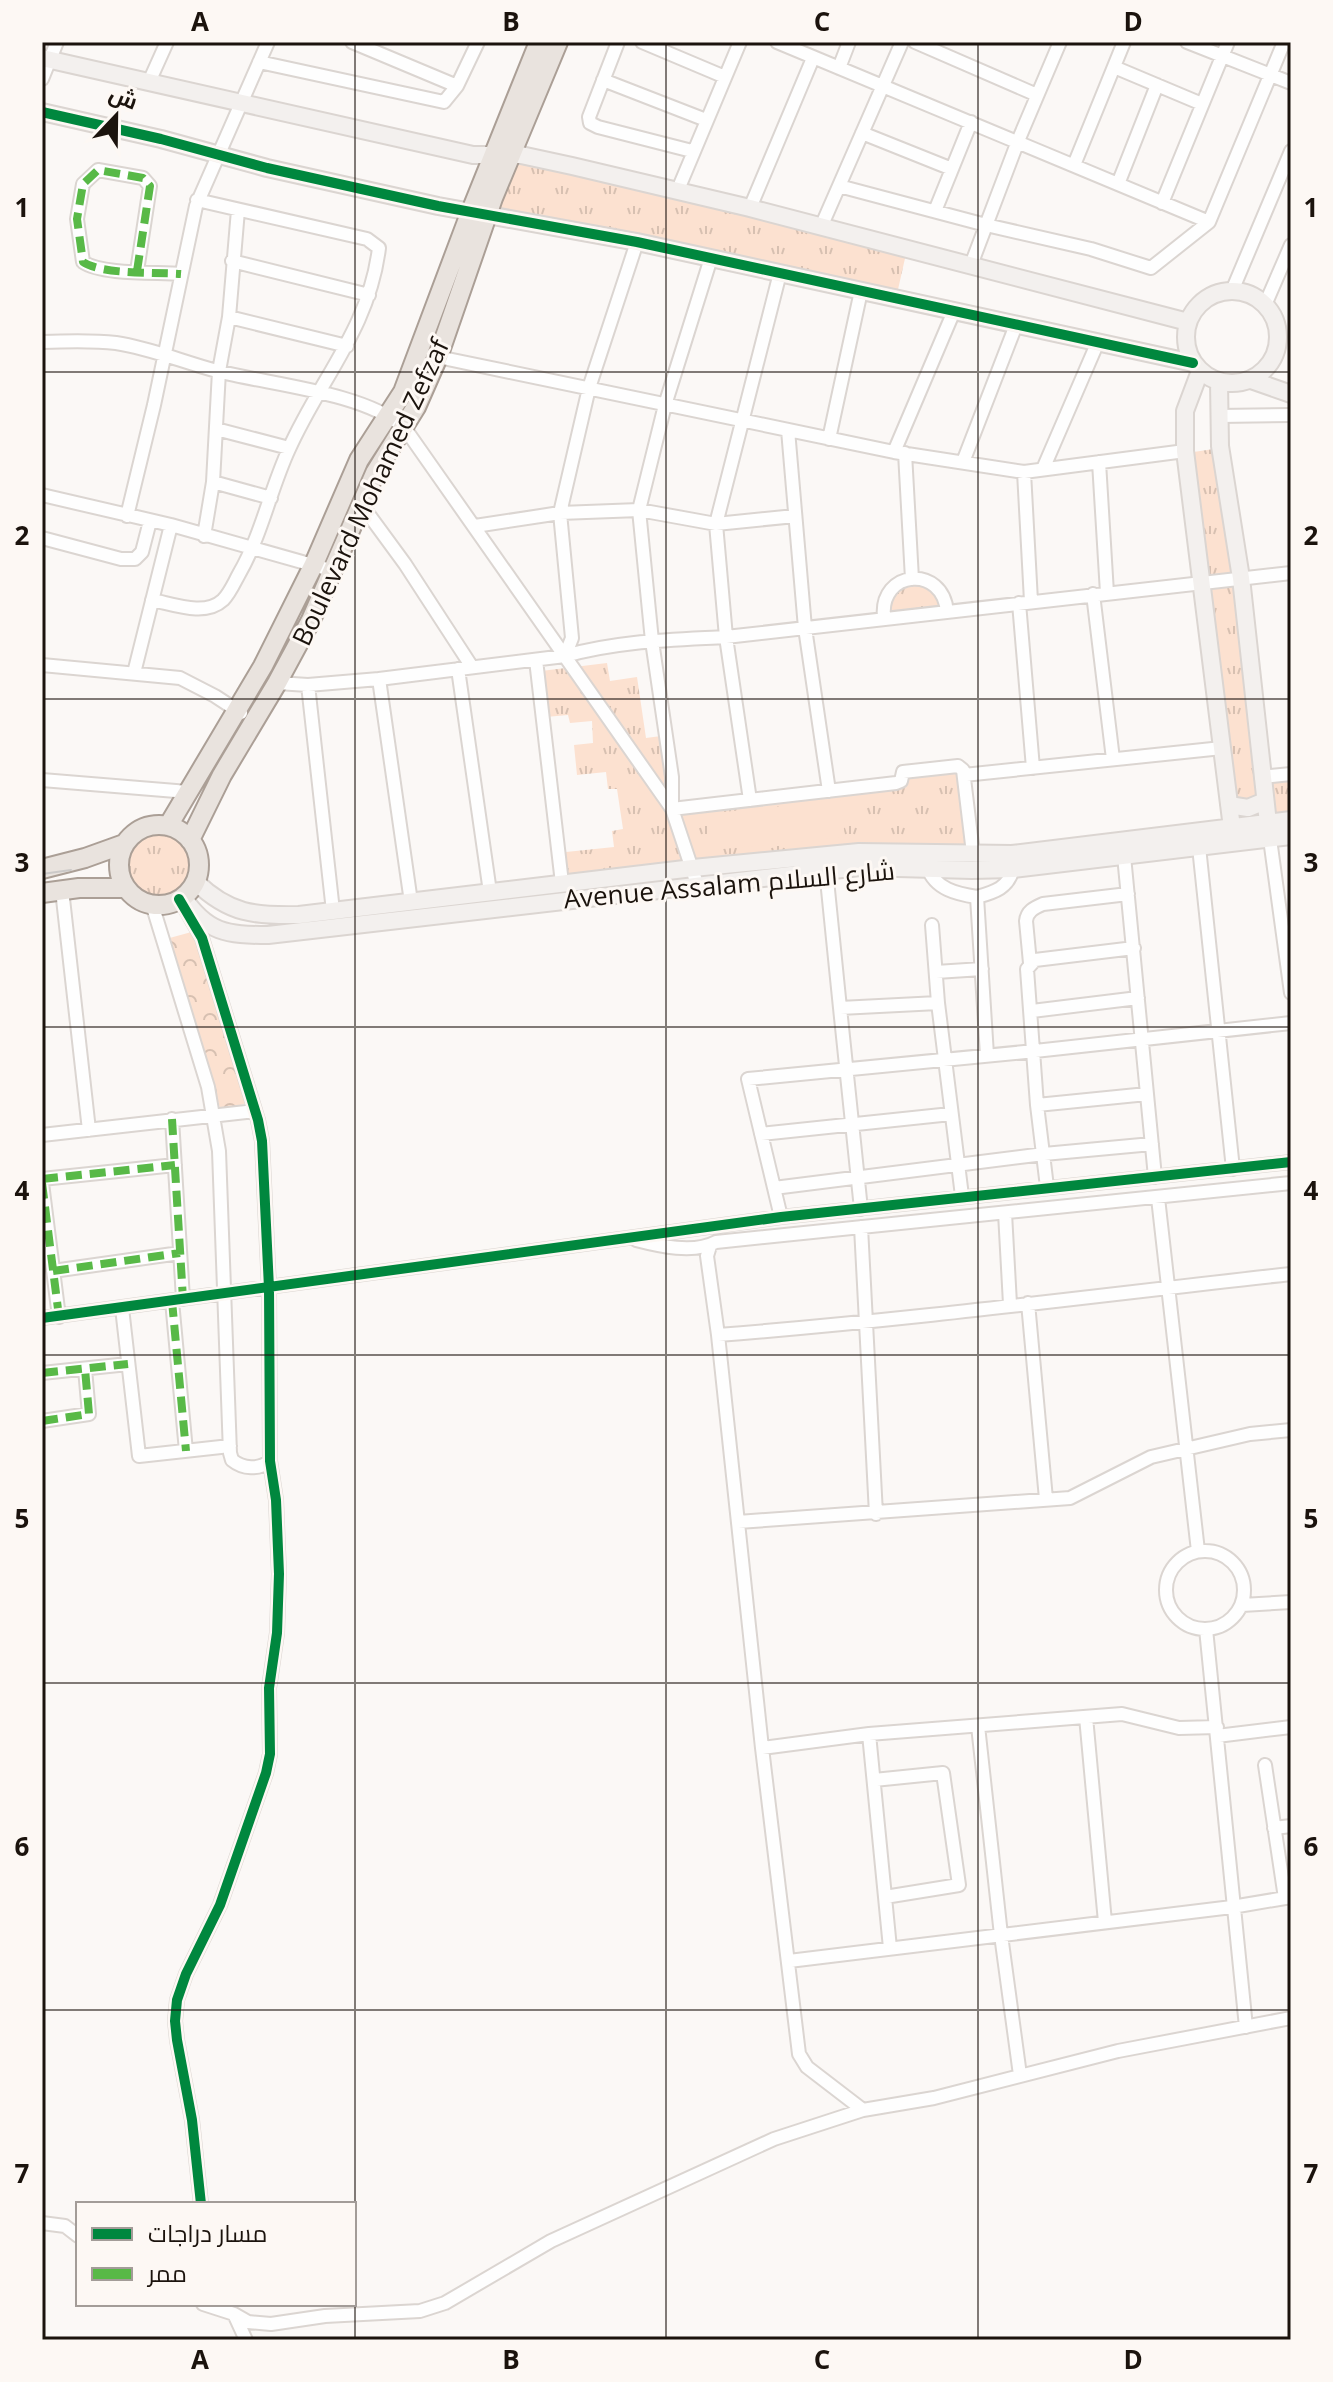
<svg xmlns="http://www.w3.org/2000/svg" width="1333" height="2382" viewBox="0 0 1333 2382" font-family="'Open Sans',Cairo,sans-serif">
<defs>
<pattern id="grass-tufts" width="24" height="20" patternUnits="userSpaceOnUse" patternTransform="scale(2)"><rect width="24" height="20" fill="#fce1d0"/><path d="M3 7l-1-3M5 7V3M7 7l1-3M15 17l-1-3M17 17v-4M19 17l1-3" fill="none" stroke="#d7c0b1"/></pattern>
<pattern id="park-crowns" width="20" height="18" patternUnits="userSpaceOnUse" patternTransform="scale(2)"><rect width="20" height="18" fill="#fce1d0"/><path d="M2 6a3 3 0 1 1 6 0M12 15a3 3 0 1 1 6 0" fill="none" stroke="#d7c0b1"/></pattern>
</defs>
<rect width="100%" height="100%" fill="#fbf8f6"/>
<path fill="url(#grass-tufts)" d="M515 152 908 245 897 294 493 206Z
M1220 448 1261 776 1291 774V820L1232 828 1187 453Z
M910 583 929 586 944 606 886 612 891 596Z
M538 652 541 671 607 663 610 681 637 677 646 738 661 736 672 809 902 781V773L962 766 973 853H938L562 883 566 852 614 847 612 831 623 829 617 789H608L606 772 577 775 574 745 593 743 592 721 570 723 568 715 546 717Z
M125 864a32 32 0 1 1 64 0a32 32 0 1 1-64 0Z"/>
<path fill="url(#park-crowns)" d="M195 931 250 1102 221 1111 166 939Z"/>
<path fill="#fce1d0" d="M840 800 845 837 713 850 704 814Z"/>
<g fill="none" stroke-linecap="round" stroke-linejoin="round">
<g stroke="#dbd5d1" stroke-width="16">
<path id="street" d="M352 42 457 86
M618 42 589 117 590 123 598 127 692 151
M642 42 725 77
M777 42 1209 222
M915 42 1037 95
M1187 42 1291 83
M259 62 444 102 457 86 478 42
M1114 67 1202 104
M839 68 849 42
M42 79 57 42
M603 80 706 120
M149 82 167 42
M862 133 952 169
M1074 165 1124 42
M1118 184 1157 85
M839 186 986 225 1091 249 1151 268 1209 222 1284 42
M677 192 740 42
M1162 203 1228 42
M750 208 813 58
M935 211 971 122
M821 227 902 42
M711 258 665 405 639 510 652 641 672 777V809L896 783 901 781 903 772 958 766 963 770 973 853
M232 261 369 295
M971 265 1018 141 1060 42
M137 271 150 186 143 178 98 170 83 184 77 219 83 262C102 275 156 272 181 274
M1232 291 1291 151
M1265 305 1291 245
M229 317 347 346
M42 342C67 341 91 340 116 343 150 348 183 362 217 371 272 385 361 392 404 427L672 809 697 884
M438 357 894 452 1024 472 1185 451
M1219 416 1291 415
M216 429 289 448
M788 430 805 628 829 791
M829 439 861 291
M894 452 954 311
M905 453 912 579
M963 462 1016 325
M1099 462 1107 593
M1043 469 1097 344
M1024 472 1031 601
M213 482 271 498
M42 495 171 525 334 571
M361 504 405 564 472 667
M127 516 154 405 196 206 268 42
M475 526 560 513 639 510 716 524 795 516
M204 536 213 482 219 371 229 317 238 210
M42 538 121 559H135L142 552 150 521
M1093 594 1113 759
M152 600C173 604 205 617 223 600 230 593 234 583 239 574 262 534 270 490 289 449 320 379 369 329 379 248L367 239 197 200
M1019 603 1033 768
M884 617C879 570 943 564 947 612
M565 656 572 638 560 513 589 388 637 242
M536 660 562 883
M42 665 180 678 215 696 241 713
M458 669 490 892
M134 673 171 525
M379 679 411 902
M277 683 308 685 379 679 565 656C617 641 672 640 726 637L1291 573
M308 685 333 911
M964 775 1222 748
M1261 777 1291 774
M42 780 188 792
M750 800 726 637 716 524 780 273
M1270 839 1291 993
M1199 847 1233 1169
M1124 856 1155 1177
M928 868C935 889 957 894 977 897
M826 870 840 1008 938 1003
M62 890 89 1130
M152 904 208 1087 219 1151 230 1453 232 1460C243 1469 259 1470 270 1461
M186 910 202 938 258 1120 262 1141 269 1288 270 1461 276 1500 279 1574 277 1633 269 1688 270 1754 266 1773 220 1905 186 1974 177 2000 175 2021 177 2040 192 2120 201 2204
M932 925 938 1003 962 1196
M1030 963 1026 921C1027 911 1034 908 1043 904L1128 894
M936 972 982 969
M840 1008 861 1209
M1032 1011 1138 998
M987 1055 977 897C995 892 1008 888 1013 869
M1037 1105 1147 1094
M172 1119 183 1299
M761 1134 951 1114
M42 1135 255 1111
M42 1179 175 1165
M42 1183 59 1317
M1047 1187 1037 1105 1027 969 1035 960 1134 948
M774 1188 1044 1154 1152 1144
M1158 1198 1198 1551
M1005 1213 1010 1304
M781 1217 748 1079 1035 1051 1291 1023
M861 1227 876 1514
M636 1240C659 1246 694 1254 716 1242L1291 1183
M710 1246 707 1256 718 1335 762 1748 799 2054 807 2067 863 2110
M53 1271 180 1253
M172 1301 186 1451
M1028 1303 1046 1499
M122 1308 139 1456 230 1446
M42 1318 781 1217 1291 1162
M718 1335C910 1320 1100 1295 1291 1274
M42 1373 128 1364
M42 1421 89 1414 85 1369
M738 1522 1070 1498 1151 1457 1250 1434 1291 1430
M1166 1590a39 39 0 1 1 78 0a39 39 0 1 1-78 0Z
M1242 1605 1291 1602
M1206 1629 1246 2027
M1086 1717 1105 1922
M978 1726 1001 1935 1020 2075
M869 1734 890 1948
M1217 1736 1291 1727
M762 1748 869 1734 1122 1714 1179 1728 1217 1727
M1265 1765 1285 1898
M874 1780 943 1773 959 1885 885 1897
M1274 1828 1291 1826
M789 1961 1232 1907 1291 1897
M42 2223 65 2226 78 2236
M203 2304 234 2314 248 2322 271 2324 325 2316 420 2311 445 2303 551 2241 774 2139 863 2110 934 2098 1118 2051 1291 2018
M234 2314 246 2340"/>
</g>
<g stroke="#dbd5d1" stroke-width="20">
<path id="secondary" d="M42 58 473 155H521L572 166 750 208 1188 322
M42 112 161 139 267 168 438 206 637 242 1193 363
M1186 337a46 46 0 1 1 92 0a46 46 0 1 1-92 0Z
M1200 371 1185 411V451L1232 828
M1251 380 1291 394
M1219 382 1220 446 1241 578 1268 823
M1229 805 1248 808 1265 801
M196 882C229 914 255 916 299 915L693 868 859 852 1012 854 1291 820
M183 897C207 933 227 935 268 935L860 867 972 870 1013 869 1291 836"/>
</g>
<g stroke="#ab9f96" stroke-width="22">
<path id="primary" d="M119 865a40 40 0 1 1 80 0a40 40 0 1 1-80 0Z
M168 826 263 666 314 564 359 460 403 392 471 211 539 42
M190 840 222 775 277 683 311 620 375 473 416 407 438 357 493 198 558 42
M42 869 85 858 124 844
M42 893 79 888H126"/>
</g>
<use href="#street" stroke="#fefefe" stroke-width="12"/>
<use href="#secondary" stroke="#f3f0ee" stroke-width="16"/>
<use href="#primary" stroke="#e9e3de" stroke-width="18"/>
<path stroke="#cbc9c8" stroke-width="2" d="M42 874 71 870"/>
<path stroke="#58b947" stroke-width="8" stroke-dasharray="16 8" stroke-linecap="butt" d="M137 271 150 186 143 178 98 170 83 184 77 219 83 262C102 275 156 272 181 274
M172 1119 183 1299
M42 1179 175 1165
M42 1183 59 1317
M53 1271 180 1253
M172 1301 186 1451
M42 1373 128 1364
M42 1421 89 1414 85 1369"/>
<g stroke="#fdf8f4" stroke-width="15">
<path id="cycleway" d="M42 112 161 139 267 168 438 206 637 242 1193 363
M179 899 202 938 258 1120 262 1141 269 1288 270 1461 276 1500 279 1574 277 1633 269 1688 270 1754 266 1773 220 1905 186 1974 177 2000 175 2021 177 2040 192 2120 201 2204
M42 1318 781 1217 1291 1162"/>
</g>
<use href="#cycleway" stroke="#00873e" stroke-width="10"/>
</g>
<path fill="none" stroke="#1b130d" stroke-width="2" stroke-opacity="0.55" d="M355 42V2340M666 42V2340M978 42V2340M42 372H1291M42 699H1291M42 1027H1291M42 1355H1291M42 1683H1291M42 2010H1291"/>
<g text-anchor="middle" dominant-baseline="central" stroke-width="6" stroke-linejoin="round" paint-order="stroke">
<g font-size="26" fill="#1b130d" stroke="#fdf8f4">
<text transform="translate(370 492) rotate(-65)">Boulevard Mohamed Zefzaf</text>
<text transform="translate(729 884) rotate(-5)">Avenue Assalam شارع السلام</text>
</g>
</g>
<rect width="1333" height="2382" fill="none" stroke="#fdf8f4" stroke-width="88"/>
<rect x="76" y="2202" width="280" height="104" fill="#fdf8f4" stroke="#a39c98" stroke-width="2"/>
<rect x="92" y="2228" width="40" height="12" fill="#00873e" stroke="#a39c98" stroke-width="2"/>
<text x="148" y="2242" font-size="24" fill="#1b130d">مسار دراجات</text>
<rect x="92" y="2268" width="40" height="12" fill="#58b947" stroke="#a39c98" stroke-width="2"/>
<text x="148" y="2282" font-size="24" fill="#1b130d">ممر</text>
<g transform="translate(116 116) rotate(22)" stroke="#fdf8f4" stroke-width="6" paint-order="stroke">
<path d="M0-6L14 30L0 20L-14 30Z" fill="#1b130d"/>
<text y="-12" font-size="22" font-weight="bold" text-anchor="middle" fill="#1b130d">ش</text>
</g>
<rect x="44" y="44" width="1245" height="2294" fill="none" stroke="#1b130d" stroke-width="3"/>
<g font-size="26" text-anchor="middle" font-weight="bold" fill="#1b130d">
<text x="200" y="31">A</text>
<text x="511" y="31">B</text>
<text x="822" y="31">C</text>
<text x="1133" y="31">D</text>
<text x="22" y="217">1</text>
<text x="1311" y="217">1</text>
<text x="22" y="545">2</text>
<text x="1311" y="545">2</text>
<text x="22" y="872">3</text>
<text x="1311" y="872">3</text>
<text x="22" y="1200">4</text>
<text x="1311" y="1200">4</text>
<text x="22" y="1528">5</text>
<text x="1311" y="1528">5</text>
<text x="22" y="1856">6</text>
<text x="1311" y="1856">6</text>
<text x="22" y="2183">7</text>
<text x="1311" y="2183">7</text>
<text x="200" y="2369">A</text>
<text x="511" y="2369">B</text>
<text x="822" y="2369">C</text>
<text x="1133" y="2369">D</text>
</g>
</svg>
